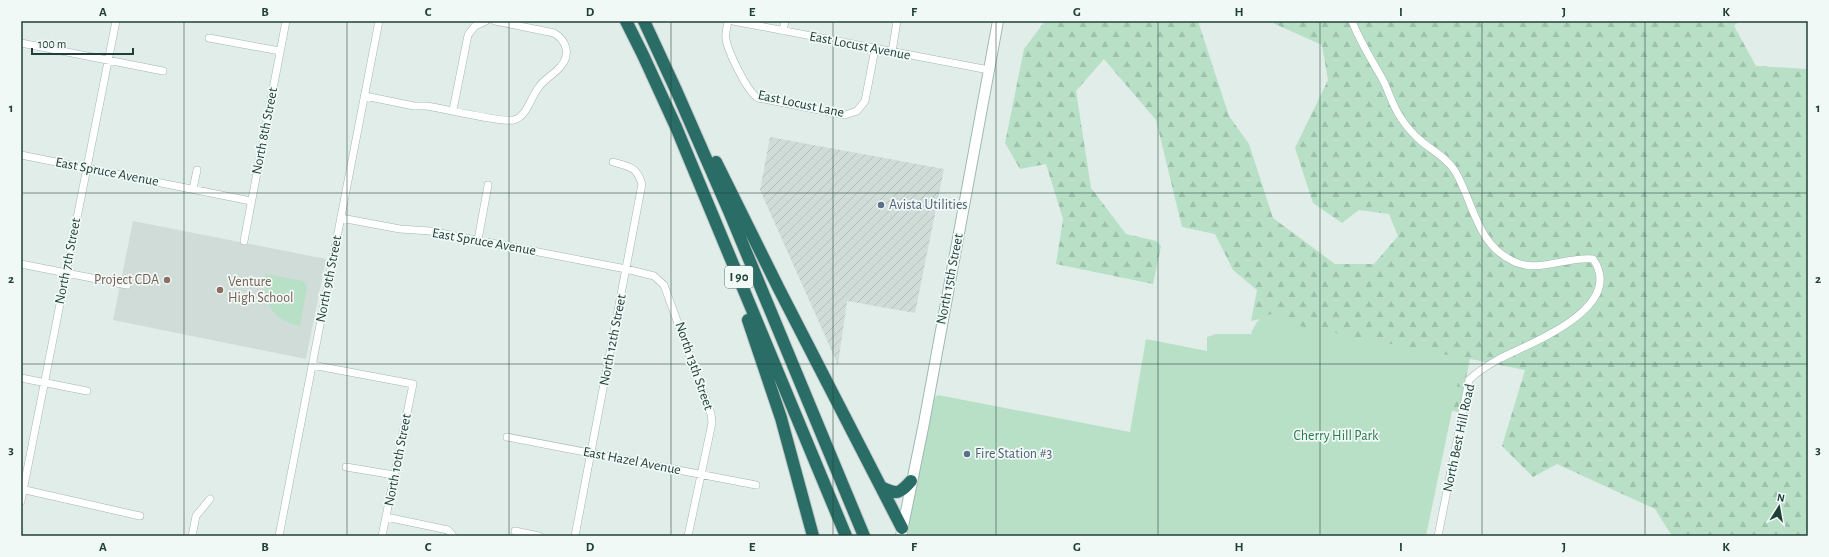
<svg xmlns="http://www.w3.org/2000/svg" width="1829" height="557" viewBox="0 0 1829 557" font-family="'Alegreya Sans',sans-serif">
<defs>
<pattern id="industrial-furrows" width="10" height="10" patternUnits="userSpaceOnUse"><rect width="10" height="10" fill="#cfdcd8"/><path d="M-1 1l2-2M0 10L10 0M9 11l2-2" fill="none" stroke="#b1beba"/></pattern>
<pattern id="forest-firs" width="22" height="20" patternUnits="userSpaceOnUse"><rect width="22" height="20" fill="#b8e0c6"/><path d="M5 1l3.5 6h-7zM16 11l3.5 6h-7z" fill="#9ec1ab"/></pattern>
</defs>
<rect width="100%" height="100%" fill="#e1ede8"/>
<path fill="#cfdcd8" d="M133 221 326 259 306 359 113 320Z"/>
<path fill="url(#industrial-furrows)" d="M770 137 944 169 915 313 847 301 838 365 760 190Z"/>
<path fill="url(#forest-firs)" d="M1045 21H1198L1229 116 1249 144 1273 218 1335 264H1374L1398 236 1389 214 1359 210 1342 223 1313 203 1295 148 1328 80 1322 45 1275 24 1272 21H1739L1734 26 1756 66 1808 69V536H1672L1655 509 1557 464 1533 477 1502 446 1525 370 1470 359 1459 412 1432 407 1426 536 1277 315 1251 321 1257 290 1233 270 1215 234 1182 227 1156 120 1104 59 1076 91 1091 188 1126 234 1156 241 1161 246 1153 284 1056 264 1063 219 1046 164 1020 169 1005 143 1024 49Z"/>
<path fill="#b8e0c6" d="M266 274 304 281 307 287 300 326C271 320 262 301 266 274Z
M1277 313 1289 317 1294 325 1463 358 1426 536H906L933 399 938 395 1130 432 1146 339 1207 351V337L1216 334H1251C1257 319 1261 316 1277 313Z"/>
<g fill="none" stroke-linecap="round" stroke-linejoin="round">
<g stroke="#a3b5b0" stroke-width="8">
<path id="minor" d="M728 21C727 27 725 33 726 39 728 52 748 93 758 98L845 115 857 111 865 101 875 49
M733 21 989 70
M1352 21C1360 42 1372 60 1383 80 1389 92 1393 107 1401 118 1406 126 1414 135 1421 141 1433 151 1447 158 1455 171 1474 203 1476 245 1515 262 1539 273 1568 256 1593 259 1627 308 1530 343 1499 359 1488 365 1478 371 1469 380L1438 536
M783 31 785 21
M209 38 280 51
M21 43 163 71
M892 52 897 21
M365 96 414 106H426C442 108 502 123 514 120 528 115 530 98 539 87 545 78 555 74 561 66 571 54 566 40 554 33L495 21
M453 110 468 35 475 26 486 21
M21 155 251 201
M193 189 197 170
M341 218 400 229 430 231 626 269 654 276 664 285 711 414 712 423 688 536
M478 240 488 185
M244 241 286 21
M21 264 127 285
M312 365 413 384 382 536
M21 378 87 391
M507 437 756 485
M346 467 394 475
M21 489 140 516
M21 501 116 21
M386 517 448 530 453 536
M515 531 539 536
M192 536 196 516 210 499
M279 536 379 21
M575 536 642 184C636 166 630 167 613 162"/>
</g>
<g stroke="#9eb9b2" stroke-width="12">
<path id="secondary" d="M901 536 924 423 998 21"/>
</g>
<g stroke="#c1c9c8" stroke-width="14">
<path id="motorway" d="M626 21 643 55 676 127 846 536
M644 21 676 90 729 211 864 536
M716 162 779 289 902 528
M748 320 781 418 813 536
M883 488C898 495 900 493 911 481"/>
</g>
<use href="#minor" stroke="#fff" stroke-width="7"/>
<use href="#secondary" stroke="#fff" stroke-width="10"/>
<use href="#motorway" stroke="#296d66" stroke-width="12"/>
</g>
<path fill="none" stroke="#203f39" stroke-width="1" stroke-opacity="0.55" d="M184 21V536M347 21V536M509 21V536M671 21V536M833 21V536M996 21V536M1158 21V536M1320 21V536M1482 21V536M1645 21V536M21 193H1808M21 364H1808"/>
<g fill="#5c6f8a" stroke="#f1f9f6" stroke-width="1.5">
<circle cx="881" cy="205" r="4"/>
<circle cx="967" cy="454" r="4"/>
</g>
<g fill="#8d6e63" stroke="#f1f9f6" stroke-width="1.5">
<circle cx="167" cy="280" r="4"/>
<circle cx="220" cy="290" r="4"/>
</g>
<g text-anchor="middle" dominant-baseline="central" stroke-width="3.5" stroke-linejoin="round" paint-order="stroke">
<rect fill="#f1f9f6" stroke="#5f7772" stroke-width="1" x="725" y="266" width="28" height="22" rx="3"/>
<g font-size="13" font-weight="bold" fill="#203f39">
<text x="739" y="277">I 90</text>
</g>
<g font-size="14" fill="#203f39" stroke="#f1f9f6">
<text transform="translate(860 46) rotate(11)">East Locust Avenue</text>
<text transform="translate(801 104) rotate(12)">East Locust Lane</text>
<text transform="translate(265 131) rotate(-79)">North 8th Street</text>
<text transform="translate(107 172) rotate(11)">East Spruce Avenue</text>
<text transform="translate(484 242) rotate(10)">East Spruce Avenue</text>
<text transform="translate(68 261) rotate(-79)">North 7th Street</text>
<text transform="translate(329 279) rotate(-79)">North 9th Street</text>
<text transform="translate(950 279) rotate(-79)">North 15th Street</text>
<text transform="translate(613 340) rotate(-79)">North 12th Street</text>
<text transform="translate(694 366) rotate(71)">North 13th Street</text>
<text transform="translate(1459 438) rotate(-78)">North Best Hill Road</text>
<text transform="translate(398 460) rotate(-79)">North 10th Street</text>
<text transform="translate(632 461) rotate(11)">East Hazel Avenue</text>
</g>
<g font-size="14" fill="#4e5e75" stroke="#f1f9f6" text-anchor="start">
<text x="889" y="205">Avista Utilities</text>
<text x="975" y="454">Fire Station #3</text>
</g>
<g font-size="14" fill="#785e54" stroke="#f1f9f6" text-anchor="end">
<text x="159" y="280">Project CDA</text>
<text x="228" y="282" text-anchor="start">Venture<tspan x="228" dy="16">High School</tspan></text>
</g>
<g font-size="14" fill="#27794f" stroke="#f1f9f6">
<text x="1336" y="436">Cherry Hill Park</text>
</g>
</g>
<rect width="1829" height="557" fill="none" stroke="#f1f9f6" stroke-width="44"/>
<g transform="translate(1779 507) rotate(11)" stroke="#f1f9f6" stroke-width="3" paint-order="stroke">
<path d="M0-3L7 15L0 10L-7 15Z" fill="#203f39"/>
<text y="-6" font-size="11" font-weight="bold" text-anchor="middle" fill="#203f39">N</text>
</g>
<path d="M32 48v6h101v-6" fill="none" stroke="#203f39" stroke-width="2"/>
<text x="38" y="48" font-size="12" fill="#203f39" stroke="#f1f9f6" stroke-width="3" paint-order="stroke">100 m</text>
<rect x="22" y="22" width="1785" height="513" fill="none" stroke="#203f39" stroke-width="1.5"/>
<g font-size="13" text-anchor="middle" font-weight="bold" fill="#203f39">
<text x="103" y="16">A</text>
<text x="265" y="16">B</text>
<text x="428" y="16">C</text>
<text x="590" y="16">D</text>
<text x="752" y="16">E</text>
<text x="914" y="16">F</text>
<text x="1077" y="16">G</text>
<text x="1239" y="16">H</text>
<text x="1401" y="16">I</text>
<text x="1564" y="16">J</text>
<text x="1726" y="16">K</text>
<text x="11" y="112">1</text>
<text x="1818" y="112">1</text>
<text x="11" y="283">2</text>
<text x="1818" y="283">2</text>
<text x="11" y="454">3</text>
<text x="1818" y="454">3</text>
<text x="103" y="551">A</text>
<text x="265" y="551">B</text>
<text x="428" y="551">C</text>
<text x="590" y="551">D</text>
<text x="752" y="551">E</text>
<text x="914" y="551">F</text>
<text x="1077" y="551">G</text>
<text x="1239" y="551">H</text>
<text x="1401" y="551">I</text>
<text x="1564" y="551">J</text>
<text x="1726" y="551">K</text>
</g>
</svg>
